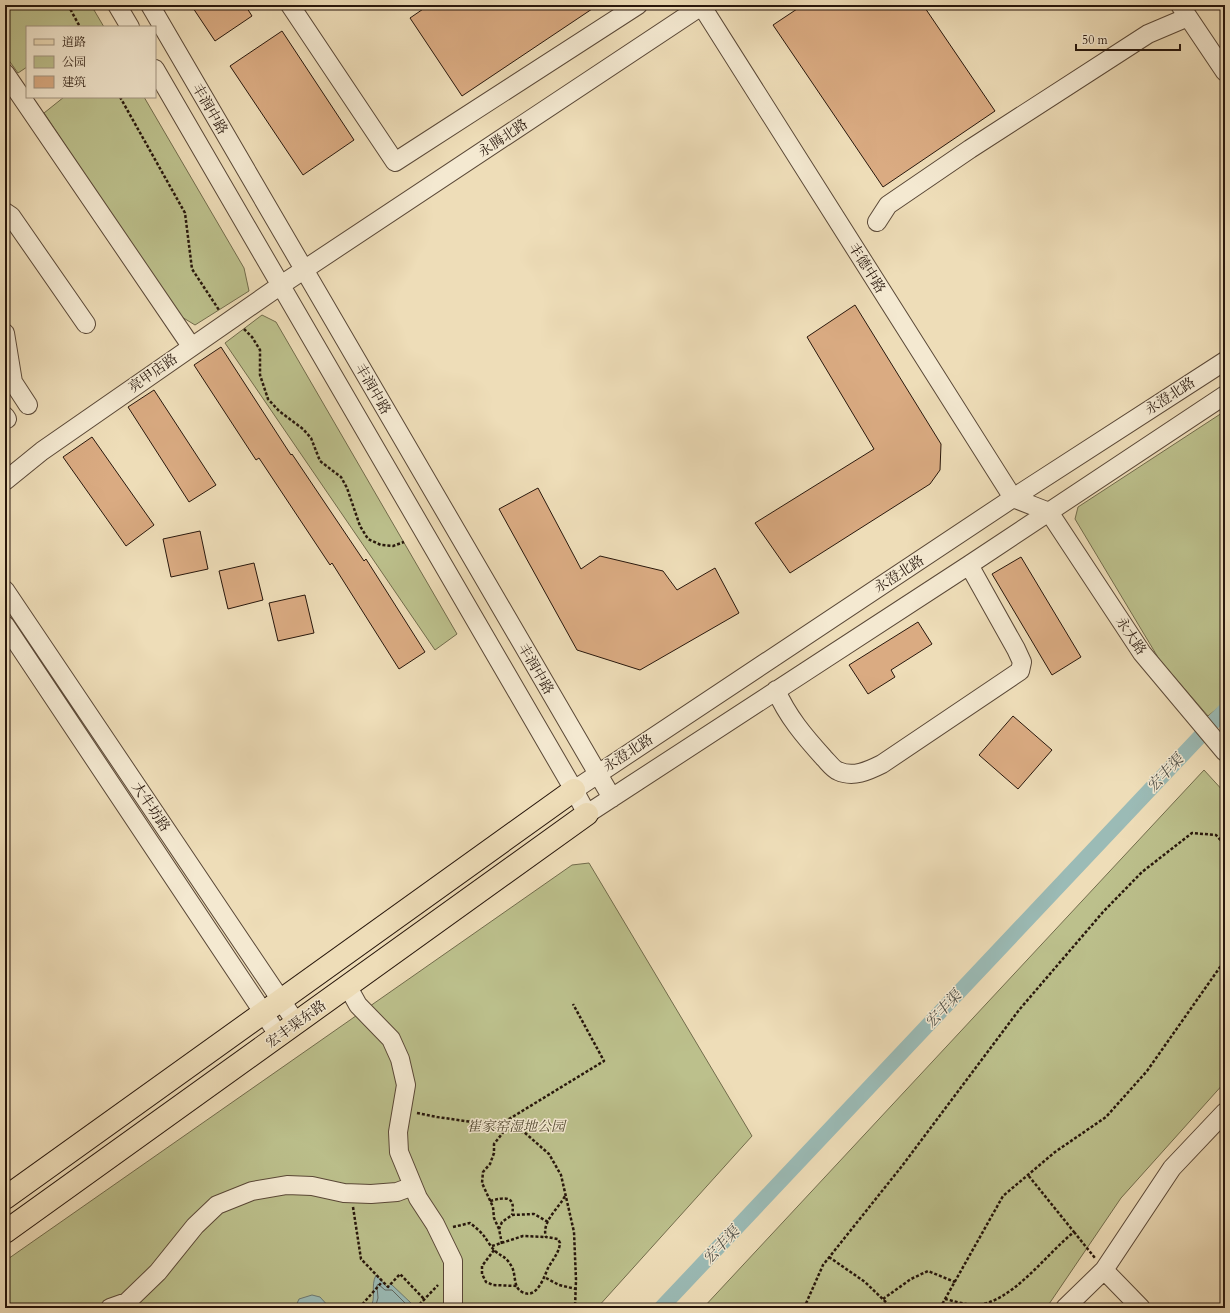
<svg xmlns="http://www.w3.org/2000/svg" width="1230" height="1313" viewBox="0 0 1230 1313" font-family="Cardo,'Noto Serif SC',serif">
<rect width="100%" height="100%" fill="#eeddb8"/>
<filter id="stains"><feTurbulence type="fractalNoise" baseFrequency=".005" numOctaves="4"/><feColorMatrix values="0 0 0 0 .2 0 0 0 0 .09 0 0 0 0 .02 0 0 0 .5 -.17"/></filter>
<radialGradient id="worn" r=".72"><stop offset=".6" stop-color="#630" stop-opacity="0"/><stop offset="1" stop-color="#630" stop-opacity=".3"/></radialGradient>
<path fill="#bcc08c" stroke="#726c4c" d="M5 5H91L104 27H27V67L18 73 5 55Z
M64 97H144L244 268 249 291 195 325 177 314 44 113Z
M262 315 276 322 457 634 435 650 225 343Z
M1225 411V702L1208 716 1159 659 1075 519 1078 507Z
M1204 770 1225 793V1082L1121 1198 1047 1307 703 1308Z
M589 863 752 1136 597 1308H5V1261L572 865Z"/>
<path fill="#9bbbb6" stroke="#6d7972" d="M376 1275 387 1287 391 1284 412 1304 411 1308H370C377 1298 370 1287 376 1275Z
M312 1295 320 1297 330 1308H295L299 1299Z"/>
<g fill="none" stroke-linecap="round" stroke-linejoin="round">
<path stroke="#626961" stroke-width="1" d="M375 1308 378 1298 377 1286 378 1284 385 1290H392L406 1304V1308"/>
<path stroke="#9bbbb6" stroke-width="15" d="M661 1308 1225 710"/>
</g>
<path fill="#daab82" stroke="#28170c" d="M191 5H245L252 16 215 41Z
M429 5H598L462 96 410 18Z
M803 5H923L995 111 883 187 773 25Z
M282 31 354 140 303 175 230 66Z
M855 305 941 444 940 470 930 484 790 573 755 523 874 449 807 337Z
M221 347 291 455 292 454 364 561 366 559 425 652 399 669 332 563 330 565 259 458 256 460 194 365Z
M154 390 216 485 189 502 128 407Z
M92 437 154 525 126 546 63 457Z
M538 488 581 569 600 556 663 571 677 590 715 568 739 613 640 670 577 650 499 509Z
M200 531 208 569 171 577 163 539Z
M1021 557 1081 657 1052 675 992 574Z
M254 563 263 600 228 609 219 571Z
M305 595 314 633 278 641 269 603Z
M918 622 932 644 891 670 895 677 868 694 849 665Z
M1013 716 1052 750 1018 789 979 755Z"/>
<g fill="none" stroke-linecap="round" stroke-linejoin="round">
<g stroke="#5a4837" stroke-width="20">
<path id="minor" d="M117 5 130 27
M150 5 612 798
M290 5 395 162 638 5
M701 5 1013 498 1049 512 1142 653 1225 752
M1180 5 1225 72
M155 69 574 790 587 814 969 565 1225 395
M5 73 191 346
M5 212 11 216 86 324
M877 222 888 205 970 149 1148 34 1188 17
M5 333 13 382 28 405
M5 416 7 419
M5 481 42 451 281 285 703 5
M5 590 297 1024
M5 625 279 1036
M776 690C787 716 805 737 824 758 828 762 833 769 838 771 853 778 868 771 882 764L1020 671 1022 662 1016 649 969 565
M574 790 1013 498 1225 361
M348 987 358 1005 391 1039 400 1059 406 1085 398 1132 399 1152 418 1198 435 1224 453 1261V1308
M1104 1270 1141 1308
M110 1308 127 1302 158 1272 195 1226 217 1205 252 1191 287 1185 312 1186 344 1193 371 1194 397 1192 413 1186
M1065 1308 1104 1270 1172 1168 1225 1112"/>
</g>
<g stroke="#28170c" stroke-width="24">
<path id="major" d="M5 1198 574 790
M5 1232 587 814"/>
</g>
<path stroke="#28170c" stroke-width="2.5" stroke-dasharray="3 2" stroke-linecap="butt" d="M68 5 80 27
M120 97 185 213 192 269 219 310
M244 329 252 337 260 350V375L268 399 279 411 303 429 311 438 320 461 341 477 347 488 360 526 368 539 381 545 393 546 404 542
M417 1113 437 1117 472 1122 510 1131 524 1132 549 1154 561 1175 574 1232 576 1280 575 1308
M496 1127 604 1061 573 1004
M490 1201C505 1197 516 1195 512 1215
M353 1207 361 1259 388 1287 400 1274 424 1299
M453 1227 470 1223C475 1227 480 1231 484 1236 487 1240 491 1247 495 1251 503 1258 505 1255 512 1267 516 1275 513 1287 522 1292 537 1300 544 1277 548 1268 553 1259 559 1253 560 1243L558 1239 546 1237C541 1222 559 1208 565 1196
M499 1229 494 1218 493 1207 482 1183 483 1172 490 1164 494 1153V1144L505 1130
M1074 1232 1095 1258
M502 1244 499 1229 502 1222 512 1215 534 1214 548 1222
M492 1246 523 1236 546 1237
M494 1250 482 1266V1274L486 1282 493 1285 517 1286
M829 1257 865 1282 892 1308
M546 1278 559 1285 576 1289
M883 1299 911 1279 928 1271 955 1282
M945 1299C954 1301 966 1305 976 1305 1012 1303 1046 1254 1074 1232L1028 1175
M359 1308 382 1282
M416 1308 438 1285
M804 1308 823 1265 902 1166 1019 1010 1103 912 1142 872 1192 833 1216 835 1225 845
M940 1308 1003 1196 1055 1152 1106 1117 1147 1071 1225 960"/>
<use href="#minor" stroke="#f4e9d1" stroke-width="18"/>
<use href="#major" stroke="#eeddb8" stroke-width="22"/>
</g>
<g text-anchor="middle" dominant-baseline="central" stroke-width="3" stroke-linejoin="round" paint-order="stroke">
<g font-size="14" fill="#28170c" stroke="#f4e9d1">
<text transform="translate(210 109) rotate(60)">丰润中路</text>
<text transform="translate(503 138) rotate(-34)">永腾北路</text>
<text transform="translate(867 268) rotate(58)">丰德中路</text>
<text transform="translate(153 373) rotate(-35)">亮甲店路</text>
<text transform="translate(373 389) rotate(60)">丰润中路</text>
<text transform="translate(1170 396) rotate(-33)">永澄北路</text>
<text transform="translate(899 574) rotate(-33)">永澄北路</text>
<text transform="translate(1131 636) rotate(56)">永大路</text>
<text transform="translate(536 669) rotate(60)">丰润中路</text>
<text transform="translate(628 753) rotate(-33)">永澄北路</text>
<text transform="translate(151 807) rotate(56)">大牛坊路</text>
<text transform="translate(296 1024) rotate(-36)">宏丰渠东路</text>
</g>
<g font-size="14" font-style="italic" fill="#544a32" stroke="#f4e9d1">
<text x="516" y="1126">崔家窑湿地公园</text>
</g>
<g font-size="15" font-style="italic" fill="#505048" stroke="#f4e9d1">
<text transform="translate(1165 773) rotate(-47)">宏丰渠</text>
<text transform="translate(943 1009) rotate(-47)">宏丰渠</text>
<text transform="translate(721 1245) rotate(-47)">宏丰渠</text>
</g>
</g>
<rect width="1230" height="1313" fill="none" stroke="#eeddb8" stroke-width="20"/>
<rect x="6" y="6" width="1218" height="1301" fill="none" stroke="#28170c" stroke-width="2"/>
<rect x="10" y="10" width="1210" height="1293" fill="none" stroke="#28170c"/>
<rect x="26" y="26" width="130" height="72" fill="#f4e9d1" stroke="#a29582"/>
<rect x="34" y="39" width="20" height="6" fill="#eeddb8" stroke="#a29582"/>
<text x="62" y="46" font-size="12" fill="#28170c">道路</text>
<rect x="34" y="56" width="20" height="12" fill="#bcc08c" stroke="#a29582"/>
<text x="62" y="66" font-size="12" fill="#28170c">公园</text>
<rect x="34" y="76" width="20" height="12" fill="#daab82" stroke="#a29582"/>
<text x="62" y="86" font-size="12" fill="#28170c">建筑</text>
<path d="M1076 44v6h104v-6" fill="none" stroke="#28170c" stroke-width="2"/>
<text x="1082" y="44" font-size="12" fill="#28170c" stroke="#f4e9d1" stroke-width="3" paint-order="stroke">50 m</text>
<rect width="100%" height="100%" filter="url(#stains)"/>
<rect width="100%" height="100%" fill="url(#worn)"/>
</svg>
